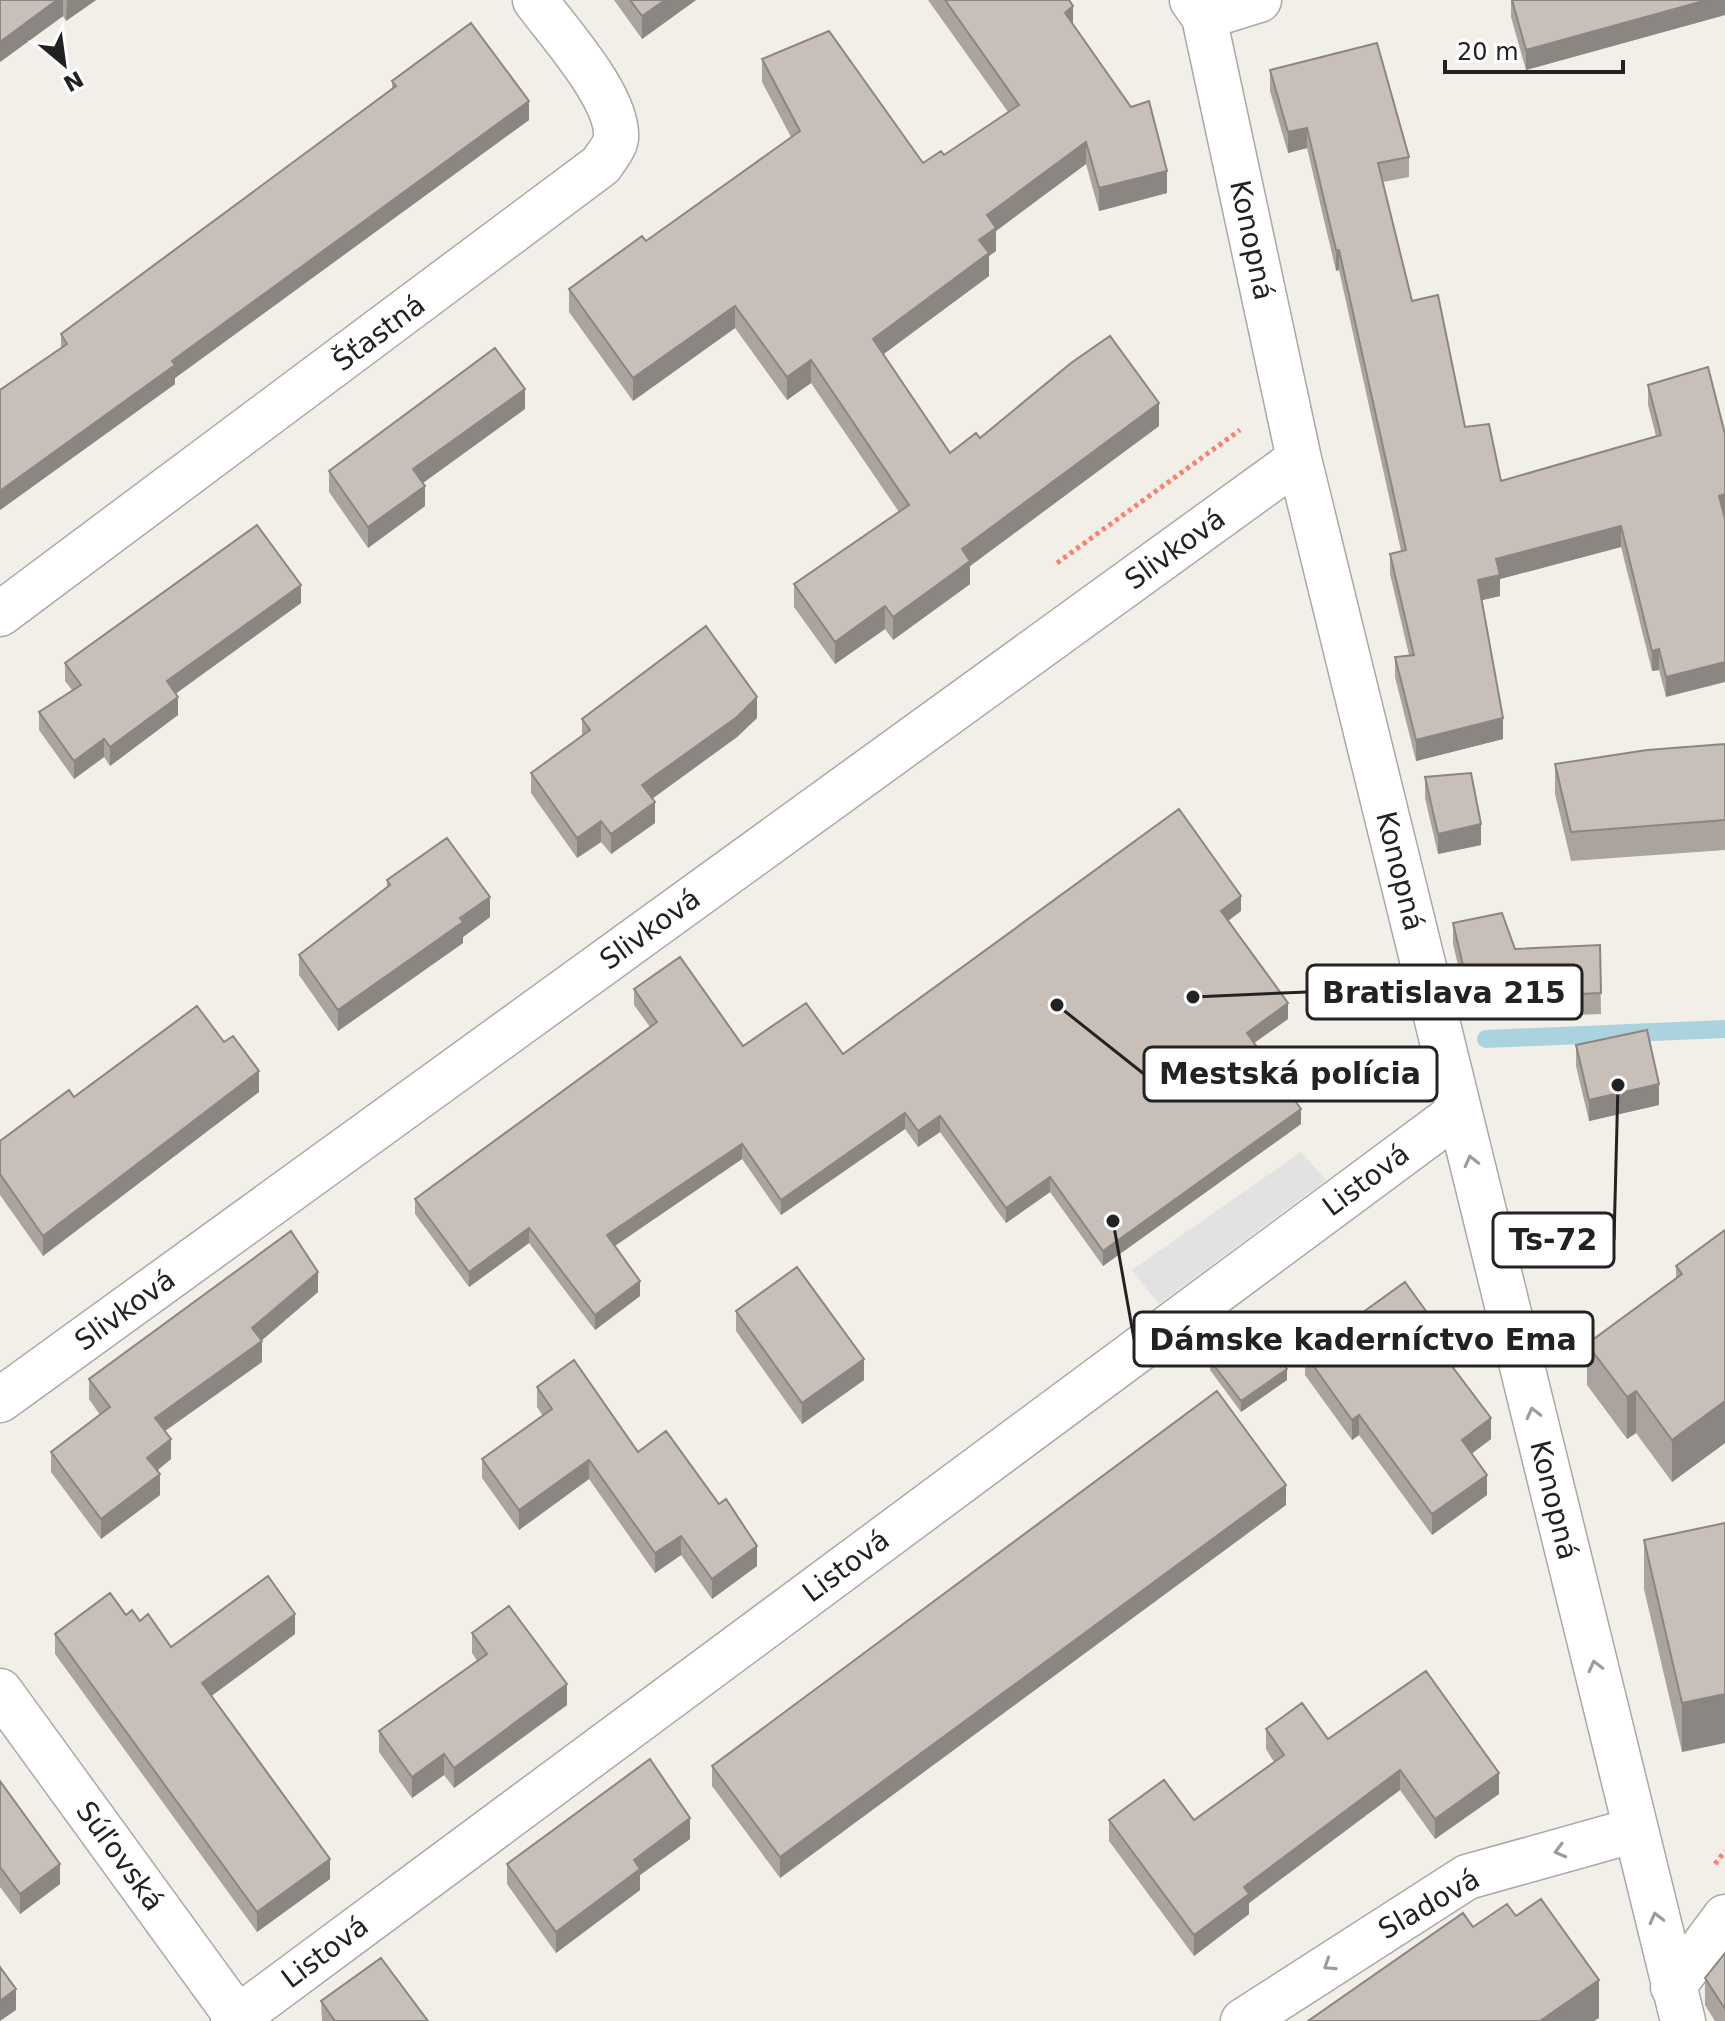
<svg xmlns="http://www.w3.org/2000/svg" width="1725" height="2021" viewBox="0 0 1725 2021" font-family="'DejaVu Sans',sans-serif">
<rect width="100%" height="100%" fill="#f2efe9"/>
<path fill="#e2e2e2" d="M1301 1152 1326 1180 1159 1304 1132 1270Z"/>
<g fill="none" stroke-linecap="round" stroke-linejoin="round">
<path stroke="#aad3df" stroke-width="18" d="M1486 1039 1725 1029"/>
<g stroke="#a9a9a9" stroke-width="47">
<path id="minor" d="M1192 0 1204 17 1299 459 1683 2021
M1204 17 1259 0
M0 614 601 165C606 157 615 147 616 138 619 98 559 33 535 0
M0 1400 1299 459
M0 1691 240 2021
M1673 1987 1725 1917
M233 2021 1459 1112
M1243 2021 1467 1877 1635 1830"/>
</g>
<path stroke="#fa8072" stroke-width="5" stroke-dasharray="4 4" stroke-linecap="butt" d="M1057 563 1240 430
M1715 1864 1725 1851"/>
<use href="#minor" stroke="#fff" stroke-width="44"/>
</g>
<path fill="#aba49e" d="M0 0H96L66 21 63 16 0 62Z
M614 0H696L642 39Z
M928 0H1069L1073 25 1167 193 1099 211 1086 164 996 231V251L989 256V276L883 354 950 453 980 438 1159 426 970 566V584L893 640 885 629 835 664 794 607V584L899 512 811 383 787 400 735 328 633 401 569 312V289L646 241 791 137 762 82V59L923 163 944 155 1008 112Z
M1511 0H1725V15L1526 70 1511 17Z
M1270 70 1409 157V177L1383 182 1412 301 1465 427 1501 481 1656 436 1648 405V385L1724 515 1666 697 1659 670 1652 671 1621 547 1500 579V596L1482 600 1503 739 1416 761 1395 677V657L1409 655 1390 574V554L1401 551 1339 270 1336 271 1307 148 1288 153 1270 91Z
M392 81 529 120 175 378V384L0 510V390L61 349V334L392 89Z
M525 409 423 483 425 506 368 548 329 492V471Z
M301 603 176 693 178 715 110 766 104 757 74 779 39 730V712L72 690 65 681V663Z
M757 718 737 737 652 799 655 823 611 854 601 842 577 858 531 793V773L582 736V719Z
M1725 744V850L1571 861 1555 794V764Z
M1425 777 1481 845 1438 854 1425 798Z
M387 880 490 917 463 937V943L338 1031 299 975V955L387 888Z
M1241 911 1228 921 1288 1019 1254 1043 1301 1124 1103 1266 1050 1192 1006 1223 940 1132 918 1147 905 1129 781 1215 742 1159 615 1246 640 1296 595 1330 529 1243 469 1287 415 1214V1199L650 1027 634 1005V989L743 1046 843 1054Z
M1453 923 1515 949 1600 945 1601 1014 1471 1019 1453 944Z
M1576 1045 1659 1105 1589 1121 1576 1066Z
M259 1092 43 1256 0 1195V1141L74 1097Z
M1725 1230V1443L1672 1482 1636 1433 1627 1439 1587 1385V1344L1676 1279V1266Z
M318 1292 261 1341 262 1362 165 1431 171 1459 157 1471 160 1495 101 1539 51 1472V1452L100 1415 89 1399V1379Z
M736 1311 864 1380 802 1424 736 1331Z
M1305 1354 1452 1366 1491 1439 1472 1453 1487 1495 1432 1535 1359 1435 1352 1440 1305 1375Z
M1210 1360 1287 1380 1241 1412 1210 1370Z
M537 1387 638 1452 757 1566 712 1599 681 1555 655 1573 589 1479 519 1530 482 1478V1459L543 1416 537 1407Z
M1286 1505 780 1878 712 1786V1766Z
M1725 1523 1682 1752 1644 1589V1540Z
M126 1615 140 1621 171 1647 295 1634 211 1696 330 1879 257 1932 55 1654V1634Z
M472 1633 567 1705 454 1788 444 1775 412 1798 379 1752V1731L478 1662 472 1653Z
M1266 1729 1328 1739 1499 1794 1435 1839 1400 1790 1249 1903V1914L1194 1956 1109 1841V1820H1194L1274 1762 1266 1749Z
M0 1781 60 1884 20 1914 0 1887Z
M690 1839 640 1875V1890L556 1953 507 1884V1864Z
M1725 1953V2021H1715L1705 2005V1978Z
M321 2001 428 2021H322Z"/>
<path fill="#8b8681" d="M57 0H63V16L0 62V42Z
M67 0H96L66 21Z
M665 0H696L642 39V16Z
M1707 0H1725V15L1526 70V50Z
M1073 6V29L1065 13Z
M529 101V120L175 378V384L0 510V491L172 361Z
M1307 128V148L1288 153V132Z
M1086 142V164L996 231V251L989 256V276L873 362V339L987 215Z
M1167 171V193L1099 211V188Z
M1336 250H1339V270L1336 271Z
M735 306V328L633 401V378Z
M811 360V383L787 400V377Z
M525 389V409L413 490V469Z
M1159 403V426L970 566V584L893 640V617L962 549Z
M425 486V506L368 548V527Z
M1725 494V515L1719 517V496Z
M1621 526V547L1500 579V596L1478 601V580L1496 559Z
M301 585V603L167 700V681Z
M885 606V629L835 664V642Z
M1659 649V670L1652 671V651Z
M1725 662V682L1666 697V677Z
M178 697V715L110 766V747Z
M757 697V718L737 737 642 806V785Z
M1503 718V739L1416 761V740Z
M104 739V757L74 779V761Z
M655 802V823L611 854V834Z
M601 821V842L577 858V838Z
M1481 824V845L1438 854V834Z
M1241 896V911L1221 926V911Z
M490 897V917L463 937V943L338 1031V1010Z
M1288 1003V1019L1247 1048V1033Z
M259 1071V1092L43 1256V1236Z
M1659 1084V1105L1589 1121V1100Z
M1301 1109V1124L1103 1266V1251Z
M905 1113V1129L781 1215V1200Z
M940 1116V1132L918 1147V1131Z
M742 1144V1159L607 1251V1235Z
M1050 1177V1192L1006 1223V1208Z
M529 1228V1243L469 1287V1272Z
M318 1272V1292L254 1347 262 1341V1362L155 1438V1418L252 1328Z
M640 1281V1296L595 1330V1315Z
M1452 1347V1367L1442 1353Z
M864 1359V1380L802 1424V1403Z
M1287 1369V1380L1241 1412V1401Z
M1636 1391V1433L1627 1439V1397Z
M1725 1401V1443L1672 1482V1440Z
M1359 1415V1435L1352 1440V1420Z
M1491 1418V1439L1462 1461V1440Z
M171 1439V1459L147 1478V1458Z
M589 1460V1479L519 1530V1510Z
M160 1474V1495L101 1539V1519Z
M1487 1475V1495L1432 1535V1514Z
M1286 1485V1505L780 1878V1857Z
M681 1536V1555L655 1573V1553Z
M757 1546V1566L712 1599V1579Z
M295 1614V1634L202 1703V1683Z
M567 1684V1705L454 1788V1768Z
M1725 1694V1743L1682 1752V1703Z
M444 1754V1775L412 1798V1777Z
M1400 1770V1790L1249 1903V1914L1194 1956V1935L1244 1887Z
M1499 1773V1794L1435 1839V1819Z
M690 1818V1839L640 1875V1890L556 1953V1932L634 1860Z
M330 1859V1879L257 1932V1912Z
M60 1864V1884L20 1914V1894Z
M1599 1980V2018L1594 2021H1540Z
M16 1989V2010L0 2021V2001Z"/>
<path fill="#c7bfb8" stroke="#8b8681" stroke-width="2" d="M0 0H57L0 42Z
M630 0H665L642 16Z
M945 0H1069L1073 6 1065 13 1131 107 1149 101 1167 171 1099 188 1086 142 987 215 996 228 979 240 989 253 873 339 950 453 976 433 980 438 1071 363 1110 336 1159 403 962 549 970 561 893 617 885 606 835 642 794 584 909 505 811 360 787 377 735 306 633 378 569 289 642 236 646 241 800 131 762 59 829 31 923 163 941 151 944 155 1019 105Z
M1512 0H1707L1526 50Z
M471 23 529 101 172 361 175 365 0 491V390L67 344 61 334 396 86 392 81Z
M1377 43 1409 157 1378 163 1412 301 1438 295 1465 427 1489 424 1501 481 1661 435 1648 385 1708 367 1725 434V494L1719 496 1725 519V662L1666 677 1659 649 1652 651 1621 526 1496 559 1500 575 1478 580 1503 718 1416 740 1395 657 1414 655 1390 554 1406 550 1339 250H1336L1307 128 1288 132 1270 70Z
M495 348 525 389 413 469 425 486 368 527 329 471Z
M257 525 301 585 167 681 178 697 110 747 104 739 74 761 39 712 81 685 65 663Z
M706 626 757 697 737 717 642 785 655 802 611 834 601 821 577 838 531 773 590 730 582 719Z
M1725 744V820L1571 832 1555 764 1647 750Z
M1471 773 1481 824 1438 834 1425 777Z
M1179 809 1241 896 1221 911 1288 1003 1247 1033 1301 1109 1103 1251 1050 1177 1006 1208 940 1116 918 1131 905 1113 781 1200 742 1144 607 1235 640 1281 595 1315 529 1228 469 1272 415 1199 657 1022 634 989 680 957 743 1046 806 1003 843 1054Z
M447 838 490 897 460 918 463 922 338 1010 299 955 390 885 387 880Z
M1502 913 1515 949 1600 945 1601 993 1471 999 1453 923Z
M197 1006 224 1042 233 1036 259 1071 43 1236 0 1174V1141L69 1090 74 1097Z
M1647 1030 1659 1084 1589 1100 1576 1045Z
M1725 1230V1401L1672 1440 1636 1391 1627 1397 1587 1344 1682 1274 1676 1266Z
M291 1231 318 1272 252 1328 262 1341 155 1418 171 1439 147 1458 160 1474 101 1519 51 1452 110 1407 89 1379Z
M797 1267 864 1359 802 1403 736 1311Z
M1405 1282 1452 1347 1442 1353 1491 1418 1462 1440 1487 1475 1432 1514 1359 1415 1352 1420 1305 1354Z
M1255 1327 1287 1369 1241 1401 1210 1360Z
M574 1360 638 1452 666 1431 719 1504 726 1499 757 1546 712 1579 681 1536 655 1553 589 1460 519 1510 482 1459 552 1409 537 1387Z
M1217 1391 1286 1485 780 1857 712 1766Z
M1725 1523V1694L1682 1703 1644 1540Z
M268 1576 295 1614 202 1683 330 1859 257 1912 55 1634 110 1593 126 1615 132 1610 140 1621 148 1614 171 1647Z
M509 1606 567 1684 454 1768 444 1754 412 1777 379 1731 487 1654 472 1633Z
M1426 1671 1499 1773 1435 1819 1400 1770 1244 1887 1249 1894 1194 1935 1109 1820 1164 1780 1194 1820 1284 1755 1266 1729 1302 1703 1328 1739Z
M650 1759 690 1818 634 1860 640 1869 556 1932 507 1864Z
M0 1781 60 1864 20 1894 0 1867Z
M1541 1899 1599 1980 1540 2021H1308L1463 1913 1473 1927 1507 1904 1516 1916Z
M1725 1953V2009L1705 1978Z
M381 1958 428 2021H335L321 2001Z
M0 1967 16 1989 0 2001Z"/>
<defs><path id="oneway-chevron" d="M-2-3.5L2.5 0L-2 3.5" fill="none" stroke-width="1.6" stroke-linecap="round" stroke-linejoin="round" transform="scale(2)"/></defs>
<g stroke="#9c9c9c">
<use href="#oneway-chevron" transform="translate(1471 1161) rotate(-104)"/>
<use href="#oneway-chevron" transform="translate(1533 1413) rotate(-104)"/>
<use href="#oneway-chevron" transform="translate(1595 1666) rotate(-104)"/>
<use href="#oneway-chevron" transform="translate(1560 1851) rotate(165)"/>
<use href="#oneway-chevron" transform="translate(1656 1918) rotate(-104)"/>
<use href="#oneway-chevron" transform="translate(1329 1965) rotate(147)"/>
</g>
<g text-anchor="middle" dominant-baseline="central" stroke-width="7" stroke-linejoin="round" paint-order="stroke">
<g font-size="28" fill="#222" stroke="#fff">
<text transform="translate(1252 240) rotate(78)">Konopná</text>
<text transform="translate(379 333) rotate(-37)">Šťastná</text>
<text transform="translate(1175 549) rotate(-36)">Slivková</text>
<text transform="translate(1400 871) rotate(76)">Konopná</text>
<text transform="translate(650 929) rotate(-36)">Slivková</text>
<text transform="translate(1366 1180) rotate(-37)">Listová</text>
<text transform="translate(125 1310) rotate(-36)">Slivková</text>
<text transform="translate(1554 1500) rotate(76)">Konopná</text>
<text transform="translate(846 1566) rotate(-37)">Listová</text>
<text transform="translate(120 1856) rotate(54)">Súľovská</text>
<text transform="translate(1429 1904) rotate(-30)">Sladová</text>
<text transform="translate(325 1952) rotate(-37)">Listová</text>
</g>
</g>
<path fill="none" stroke="#222" stroke-width="3" d="M1193 997L1307 992M1057 1005L1144 1074M1618 1085L1614 1240M1113 1221L1134 1339"/>
<g fill="#222" stroke="#fff" stroke-width="3">
<circle cx="1193" cy="997" r="8"/>
<circle cx="1057" cy="1005" r="8"/>
<circle cx="1618" cy="1085" r="8"/>
<circle cx="1113" cy="1221" r="8"/>
</g>
<g fill="#fff" stroke="#222" stroke-width="3">
<rect x="1307" y="965" width="275" height="54" rx="8"/>
<rect x="1144" y="1047" width="293" height="54" rx="8"/>
<rect x="1493" y="1213" width="121" height="54" rx="8"/>
<rect x="1134" y="1312" width="459" height="54" rx="8"/>
</g>
<g font-size="30" text-anchor="middle" font-weight="bold" fill="#222">
<text x="1444" y="1003">Bratislava 215</text>
<text x="1290" y="1084">Mestská polícia</text>
<text x="1553" y="1250">Ts-72</text>
<text x="1363" y="1350">Dámske kaderníctvo Ema</text>
</g>
<g transform="translate(64 64) rotate(151)" stroke="#ffffff" stroke-width="6" paint-order="stroke">
<path d="M0-6L14 30L0 20L-14 30Z" fill="#222222"/>
<text y="-12" font-size="22" font-weight="bold" text-anchor="middle" fill="#222222">N</text>
</g>
<path d="M1445 60v12h178v-12" fill="none" stroke="#222222" stroke-width="4"/>
<text x="1457" y="60" font-size="24" fill="#222222" stroke="#ffffff" stroke-width="6" paint-order="stroke">20 m</text>
</svg>
